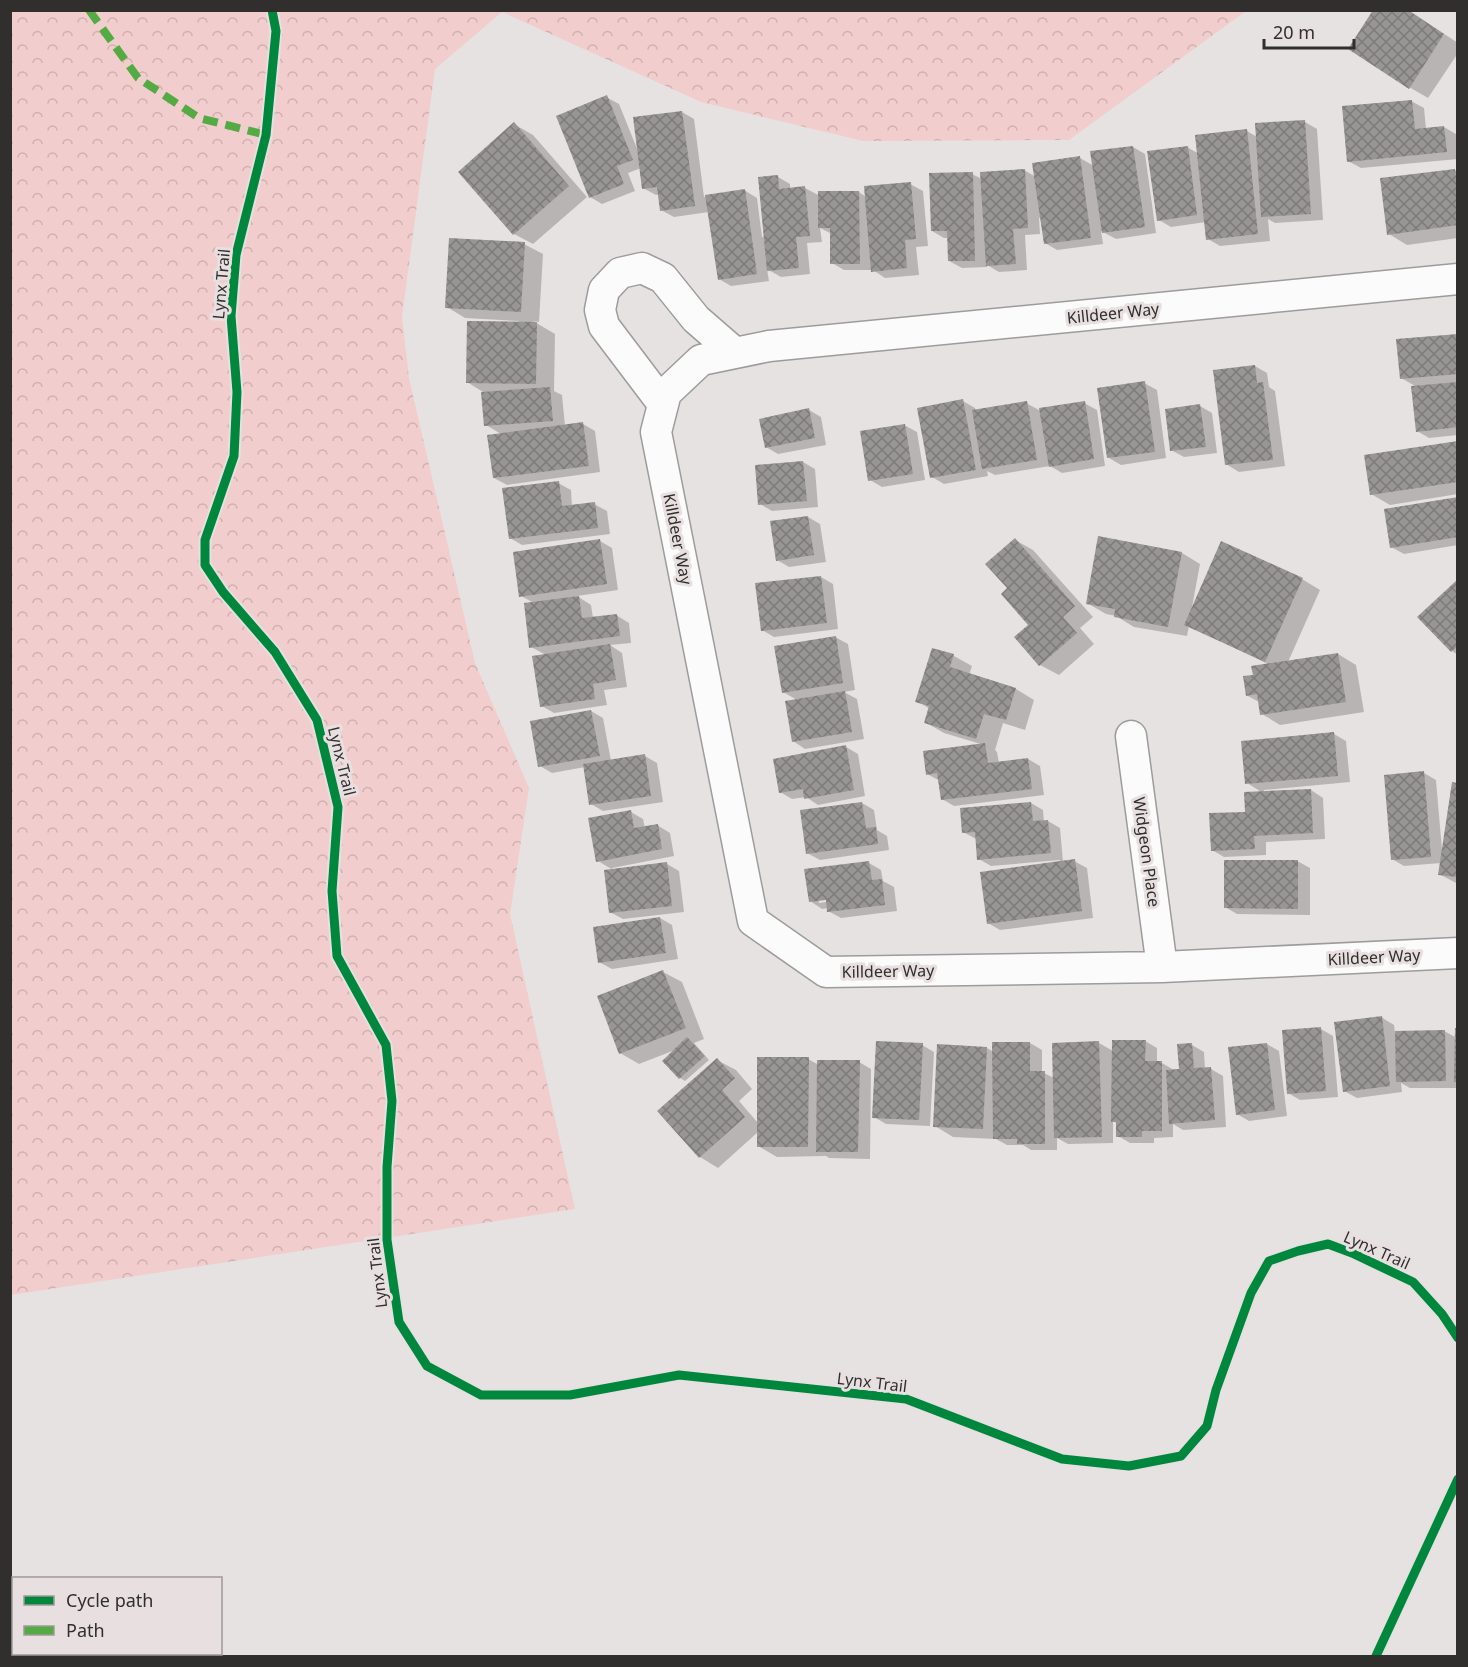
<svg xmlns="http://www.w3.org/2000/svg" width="1468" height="1667" viewBox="0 0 1468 1667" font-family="'Noto Sans',sans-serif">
<defs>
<pattern id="forest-crowns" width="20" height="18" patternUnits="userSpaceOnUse" patternTransform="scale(1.5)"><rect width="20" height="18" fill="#f2cdcd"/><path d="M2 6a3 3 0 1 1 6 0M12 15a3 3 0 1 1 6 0" fill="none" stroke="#d0b0b0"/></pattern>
<pattern id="building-cross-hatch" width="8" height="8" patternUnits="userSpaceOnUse" patternTransform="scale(1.5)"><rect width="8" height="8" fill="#989595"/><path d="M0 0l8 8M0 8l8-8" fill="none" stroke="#7d7a7a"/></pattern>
</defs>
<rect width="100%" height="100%" fill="#e6e2e2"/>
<path fill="url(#forest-crowns)" d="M11 10 1246 11 1069 140 863 141 701 102 502 12 435 69 402 317 409 378 475 663 529 788 510 914 575 1209 11 1295Z"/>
<path fill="#0003" fill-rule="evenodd" d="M1408 10 1458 43V53L1428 98 1409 87Z
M606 97 619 104 638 151 682 112 694 119 704 197 744 190 757 198 762 237H765L778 177 790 184V189L805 188 820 196 859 192 866 197 910 184 923 191 928 246 916 247 919 275 885 278 873 270H844L832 263V234L820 228 822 242 807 243 810 274 781 277 767 269 769 281 731 286 719 279 709 212 674 217 661 210 659 194 656 195 643 188 641 168 628 173 635 191 602 204 590 197Z
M1411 101 1424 108 1426 129 1444 127 1456 134 1458 159 1361 168 1348 161Z
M1305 122 1317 129 1323 220 1275 223 1268 219 1270 241 1220 246 1208 239 1206 222 1171 227 1159 220 1187 147 1199 154 1247 131 1257 137Z
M514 124 533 135 587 197 533 244 514 234Z
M1133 147 1145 154 1156 233 1116 239 1101 231 1103 244 1057 250 1045 243 1041 218H1039L1040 234 1025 235 1027 270 999 272 987 265V267L962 268 949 261V238H944L932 231 972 174 982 179 1024 170 1036 177 1080 158 1094 166Z
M1454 170 1458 172V238L1407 245 1389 234Z
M524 244 543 254 539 322 533 321 555 334 554 391 562 395 565 426 583 424 595 431 600 472 507 485 494 478 501 434 486 425 483 392 467 382 519 323V321L465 318 447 307Z
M1458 335V435L1429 438 1417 431V387L1401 378Z
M1255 366 1267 373 1269 387 1275 391 1285 466 1239 472 1226 464Z
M1144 383 1157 390 1166 458 1121 465 1109 458Z
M963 401 975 408 976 411 1026 403 1039 410 1084 403 1097 410 1105 466 1062 473 1050 466 995 475 987 471 988 476 944 484 932 477Z
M1200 406 1212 413 1217 453 1184 457 1171 450Z
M809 410 821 417 826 445 778 454 766 447Z
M904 425 917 432 925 480 882 487 870 480Z
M1458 442V494L1390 505 1371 494Z
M803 462 815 469 818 507 772 511 760 504 757 466Z
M558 483 571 490 572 507 594 504 607 511 610 534 522 545 510 538Z
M1458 498V545L1404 554 1391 547Z
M808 517 820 524 826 562 789 567 777 560Z
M1099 538 1182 553 1200 564 1192 607 1302 579 1320 590 1288 662 1338 654 1356 665 1364 712 1280 725 1262 714 1259 702 1248 696 1254 676 1270 665 1189 626 1187 636 1134 627 1116 616 1106 614 1087 603Z
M1015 540 1033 550 1093 617 1080 628 1094 644 1059 675 1040 665 1030 625 1009 588Z
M600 541 612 548 618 590 577 596 591 605 593 618 616 615 629 623 631 643 610 645 622 653 627 687 604 690 607 705 554 713 542 706 546 655 531 647 534 603 521 596Z
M821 577 833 584 838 629 774 637 762 630Z
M1458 581V655L1452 651Z
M835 637 848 644 855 690 844 692 857 699 864 739 805 749 793 741 797 700 783 692Z
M933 649 954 656 972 666 969 675 1016 689 1034 700 1025 730 1003 723 995 750 997 752 999 763 1028 759 1040 766 1044 795 954 806 942 799 940 781 927 774 984 745 944 733 925 722 930 709 917 701Z
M591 711 603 718 611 761 645 756 657 763 663 802 603 811 591 804 585 767 552 773 540 766Z
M1334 734 1346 741 1350 782 1264 790V793L1311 790 1323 798 1325 839 1266 842V855L1224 857 1212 850 1263 793 1247 783Z
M846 747 858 754 865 796 818 805 806 797 792 799 780 792Z
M1424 773 1436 780 1442 850 1458 784V884L1439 874 1441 863 1404 866 1392 859Z
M862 803 874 810 877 830 887 836 889 850 820 860 807 853Z
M1031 803 1043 810 1044 822 1048 821 1060 828 1063 862 1074 861 1087 868 1093 918 1000 930 988 923 1060 863V860L991 866 979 859 976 839 963 832Z
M631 812 643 819 645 828 657 825 670 833 674 856 612 868 613 870 598 861Z
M1297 861 1310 868V915L1237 914 1225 907Z
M869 863 881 870 883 881 894 887 897 911 841 918 828 911V908L822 909 810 901ZM833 898V901L819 903V900Z
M667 864 679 871 684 912 623 919 610 912Z
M660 918 672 925 678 959 612 969 599 962 594 929Z
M663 972 682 982 704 1039 694 1043 709 1060 685 1081 680 1078 675 1050 639 1064 620 1053Z
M1381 1017 1394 1025 1395 1033 1444 1031 1457 1038 1458 1030V1088H1410L1401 1083 1402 1092 1357 1098 1344 1091Z
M1321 1029 1333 1036 1338 1097 1300 1100 1288 1093Z
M1145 1041 1157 1048V1063H1162L1174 1070H1180L1192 1045 1204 1052 1205 1069H1211L1223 1076 1226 1127 1183 1130 1173 1124V1137L1154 1138V1143H1130L1118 1136V1124L1113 1121V1143L1068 1144 1057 1138V1150H1031L1023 1145H1007L996 1139 953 1137 935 1126 987 1048 994 1052 1030 1043 1042 1050V1072L1054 1078 1099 1043 1113 1051Z
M1267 1044 1279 1051 1287 1116 1249 1121 1237 1114Z
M922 1045 934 1052 930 1126 886 1124 874 1117Z
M808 1059 819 1065 859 1062 871 1069 870 1159 829 1158 826 1156 777 1157 758 1146V1132L718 1168 700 1157 717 1060 736 1070 752 1089 739 1101 758 1123Z"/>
<path fill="url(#building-cross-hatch)" d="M1373 10H1408L1444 34 1409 89 1348 49Z
M607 95 633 160 617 166 624 184 589 198 556 116Z
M1412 100 1415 129 1444 126 1447 152 1347 162 1342 106Z
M682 111 695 206 660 211 657 187 642 189 633 117Z
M1305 120 1311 214 1261 217 1255 123Z
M514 122 569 186 513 235 458 172Z
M1247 129 1258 234 1206 240 1195 135Z
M1133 146 1145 227 1102 233 1090 151Z
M1188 146 1197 215 1157 221 1147 151Z
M1080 156 1091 238 1044 244 1032 163Z
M1025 169 1028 228 1013 229 1016 264 986 266 980 172Z
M1455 169 1458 191V225L1387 235 1380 178Z
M973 172 975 261H948L947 231H931L929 173Z
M778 175 779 189 805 186 810 236 796 237 799 268 767 271 758 177Z
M911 182 916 239 905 240 907 268 871 272 864 186Z
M745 189 757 274 718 280 705 195Z
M818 191H859L860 264H830V228H818Z
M449 238 525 242 521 312 445 308Z
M467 321 537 322 536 384 466 383Z
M1458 334V374L1400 379 1396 339Z
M1255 365 1257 383 1263 382 1273 460 1225 465 1213 370Z
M1145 381 1155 452 1107 458 1097 388Z
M1458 382V427L1416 432 1411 386Z
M550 387 553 421 484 426 481 392Z
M963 399 976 470 930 478 917 408Z
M1027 401 1037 460 982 469 972 410Z
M1085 401 1094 459 1049 467 1039 408Z
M1200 404 1206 447 1170 451 1165 409Z
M809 408 815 438 765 448 759 419Z
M583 422 589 466 493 478 487 435Z
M905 424 913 474 868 481 860 431Z
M1458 441V482L1370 495 1364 455Z
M803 461 807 501 758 505 755 465Z
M559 481 562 506 595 502 598 528 509 539 502 488Z
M1458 497V537L1390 548 1384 509Z
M808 516 814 555 776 561 770 521Z
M1098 536 1182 552 1168 627 1114 617 1115 609 1086 604Z
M1015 538 1075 606 1063 617 1077 633 1039 666 1014 637 1028 625 1001 594 1007 588 985 564Z
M600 539 607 584 519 597 513 552Z
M1221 541 1303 578 1265 662 1184 625Z
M821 576 827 623 761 631 755 583Z
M1458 579V646L1451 652 1417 617Z
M579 596 582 618 617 614 620 636 529 648 524 603Z
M836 636 843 683 782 693 774 646Z
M610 644 616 680 593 684 595 699 540 707 532 656Z
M932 648 954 654 950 667 1016 688 1006 720 984 714 976 739 924 723 929 706 915 702Z
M1338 653 1346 702 1260 715 1257 694 1246 696 1243 676 1253 675 1251 666Z
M845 691 852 732 792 742 785 701Z
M591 710 600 756 538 767 530 721Z
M1334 732 1338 776 1245 784 1241 741Z
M985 743 988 763 1028 758 1032 789 941 800 937 773 926 775 923 751Z
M846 745 854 790 804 799 803 789 779 793 773 759Z
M645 754 651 796 589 805 583 764Z
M1424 771 1431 857 1391 860 1384 775Z
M1452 782 1458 783V877L1438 875Z
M1311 789 1313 833 1254 836 1255 849 1211 851 1209 813 1245 812 1244 792Z
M862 802 866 828 876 827 878 844 806 854 800 810Z
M1031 802 1033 821 1048 820 1051 853 977 860 975 832 962 833 960 808Z
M631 810 634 828 658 824 662 849 596 862 588 818Z
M1075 859 1082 911 987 924 980 872Z
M1224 860H1298V909L1224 908Z
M869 861 872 880 882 879 885 905 827 912 826 900 809 902 804 869Z
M667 862 672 906 609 913 604 870Z
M660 917 666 953 598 963 593 927Z
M663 970 686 1028 619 1054 597 996Z
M1382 1016 1390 1086 1343 1092 1334 1022Z
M1321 1027 1326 1091 1287 1094 1282 1030Z
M1455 1028H1458V1082H1454Z
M1445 1030 1446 1081 1396 1082 1395 1031Z
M687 1037 705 1056 679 1079 662 1061Z
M1112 1040H1146L1145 1061H1162V1131H1142V1137H1116V1122H1111Z
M876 1041 923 1043 919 1120 872 1118Z
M1099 1041 1102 1137 1054 1138 1052 1043Z
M992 1042H1030V1071H1045V1144H1017V1139H993Z
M1192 1043 1194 1068 1211 1067 1215 1120 1169 1124 1166 1070 1179 1069 1177 1044Z
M1267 1043 1275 1110 1236 1115 1228 1047Z
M937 1044 987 1047 983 1129 933 1127Z
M757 1057H809L808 1147H757Z
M717 1058 735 1078 722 1090 745 1117 699 1158 657 1111Z
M817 1060H860L858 1152H816Z"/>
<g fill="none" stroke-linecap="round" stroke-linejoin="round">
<g stroke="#9e9b9b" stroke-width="33">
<path id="minor" d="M1458 279 769 346 701 360 666 393 656 432 753 921 826 972 1162 967 1458 953
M663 404 604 326 600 310 604 290 620 273 642 268 663 278 696 319 734 352
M1131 736 1162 967"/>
</g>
<use href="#minor" stroke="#fbfbfb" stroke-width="30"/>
<path stroke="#54ab44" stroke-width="8" stroke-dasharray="15 8" stroke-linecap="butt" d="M89 10 138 78 199 118 266 135"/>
<g stroke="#e8e0e0" stroke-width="13">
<path id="cycleway" d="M272 10 276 31 266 135 236 255 231 316 237 392 234 456 205 540V565L223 592 275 652 317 720 338 807 332 891 337 956 386 1045 392 1101 387 1167V1240L399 1322 427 1366 481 1395H570L679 1375 906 1399 1062 1459 1129 1466 1181 1456 1207 1426 1216 1390 1251 1293 1269 1261 1298 1251 1328 1244 1352 1253 1413 1282 1442 1314 1458 1338
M1376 1656 1458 1479"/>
</g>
<use href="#cycleway" stroke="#00873e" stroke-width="9"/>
</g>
<g text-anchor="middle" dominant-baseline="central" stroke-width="6" stroke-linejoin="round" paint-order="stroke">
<g font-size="16" fill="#312e2e" stroke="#e8e0e0">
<text transform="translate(221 284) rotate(-85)">Lynx Trail</text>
<text transform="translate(1113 313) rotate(-6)">Killdeer Way</text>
<text transform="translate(678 539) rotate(79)">Killdeer Way</text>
<text transform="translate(342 761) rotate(76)">Lynx Trail</text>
<text transform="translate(1147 852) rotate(82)">Widgeon Place</text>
<text transform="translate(1374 957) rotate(-3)">Killdeer Way</text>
<text transform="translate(888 971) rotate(-1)">Killdeer Way</text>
<text transform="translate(1377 1250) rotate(24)">Lynx Trail</text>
<text transform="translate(377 1273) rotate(-97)">Lynx Trail</text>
<text transform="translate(872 1382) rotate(7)">Lynx Trail</text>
</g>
</g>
<rect width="1468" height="1667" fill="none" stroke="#312e2e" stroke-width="24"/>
<rect x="12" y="1577" width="210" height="78" fill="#e8e0e0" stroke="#9f9999" stroke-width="1.5"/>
<rect x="24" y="1596" width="30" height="9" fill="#00873e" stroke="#9f9999" stroke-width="1.5"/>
<text x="66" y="1607" font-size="18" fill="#312e2e">Cycle path</text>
<rect x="24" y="1626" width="30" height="9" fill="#54ab44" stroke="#9f9999" stroke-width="1.5"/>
<text x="66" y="1637" font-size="18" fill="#312e2e">Path</text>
<path d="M1264 39v9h90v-9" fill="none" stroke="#312e2e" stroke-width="3"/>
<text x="1273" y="39" font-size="18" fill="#312e2e" stroke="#e8e0e0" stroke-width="4.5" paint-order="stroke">20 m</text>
</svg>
